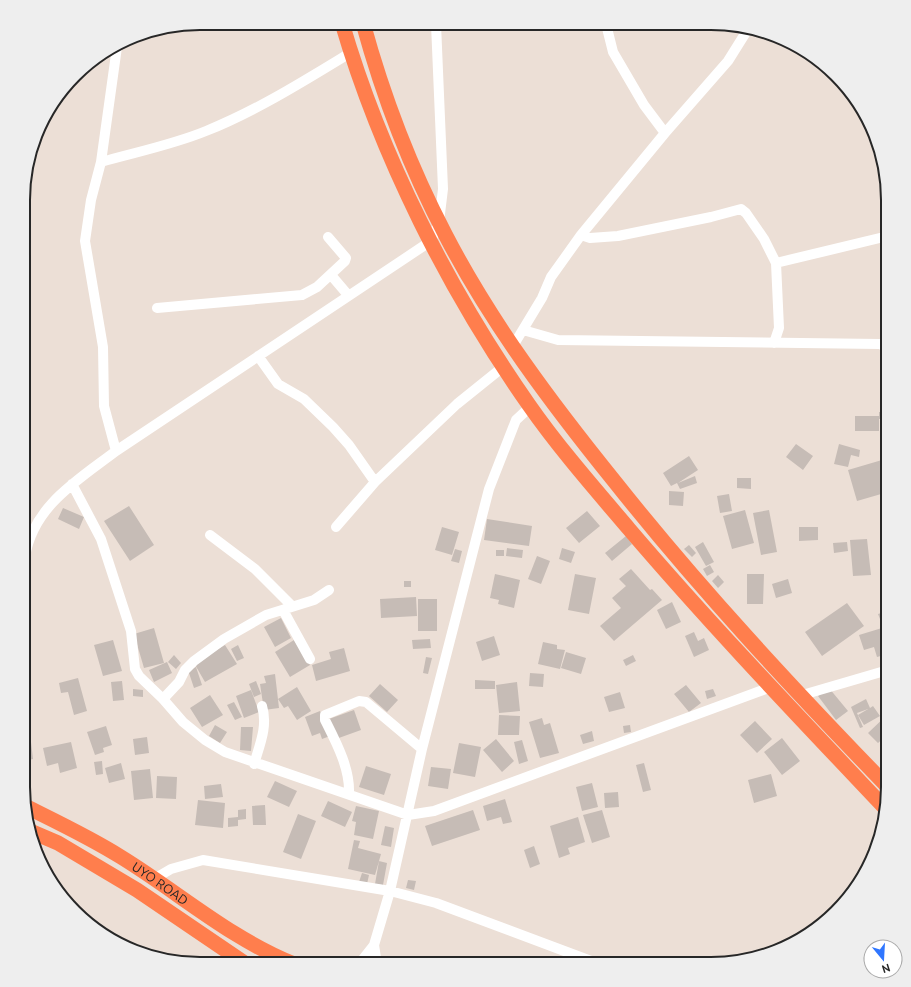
<svg xmlns="http://www.w3.org/2000/svg" width="911" height="987" viewBox="0 0 911 987" font-family="Ubuntu,sans-serif">
<rect width="100%" height="100%" fill="#ecdfd6"/>
<path fill="#c6bcb6" d="M879 412H887V418L879 419Z
M855 416H879V431H855Z
M796 444 813 456 803 470 786 457Z
M839 444 860 450 859 457 851 455 848 467 834 464Z
M689 456 698 470 678 483 695 476 697 483 680 489 677 483 671 486 663 473Z
M882 460 888 480V492L857 501 848 470Z
M737 478H751V489L737 488Z
M669 491 684 492 683 506 669 505Z
M729 494 732 511 720 513 717 496Z
M129 506 154 545 130 561 104 521Z
M63 508 84 517 79 529 58 519Z
M745 510 754 543 732 549 723 516Z
M769 510 777 552 761 555 753 513Z
M587 511 600 526 579 543 566 528Z
M487 519 532 526 529 546 484 540Z
M442 527 459 532 452 555 435 550Z
M799 527H818V540L799 541Z
M626 536 632 544 612 561 605 553Z
M867 539 871 575 853 576 850 540Z
M703 542 714 562 706 566 695 547Z
M847 542 848 551 834 553 833 543Z
M689 545 696 553 692 557 684 549Z
M507 548 523 550 522 558 506 556Z
M562 548 575 552 571 563 559 559Z
M455 549 462 551 459 563 451 561Z
M496 550H504V556H496Z
M537 556 550 561 541 584 528 579Z
M710 565 714 572 707 576 703 569Z
M631 569 650 590 652 589 662 600 614 641 600 626 621 608 612 598 626 586 619 579Z
M495 574 520 580 514 608 498 604 499 600 490 598Z
M575 574 596 578 589 614 568 610Z
M747 574H764L763 604H747Z
M718 575 724 582 718 588 712 581Z
M788 579 792 593 776 598 772 584Z
M404 581H411V587H404Z
M416 597 417 616 381 618 380 599Z
M418 599H437V631H418Z
M672 602 681 622 666 629 657 610Z
M847 603 864 626 822 656 805 632Z
M888 611V628L884 629 878 614Z
M281 618 291 638 275 647 264 627Z
M154 628 164 663 144 668 134 634Z
M882 628 883 631 888 630V654L877 657 874 647 864 650 859 635Z
M694 632 698 641 704 638 709 650 694 657 685 636Z
M494 636 500 655 482 661 476 642Z
M430 639 431 648 413 649 412 640Z
M113 640 122 671 103 676 94 645Z
M294 640 310 665 290 677 275 652Z
M543 642 557 645V649L565 650 560 669 538 664Z
M225 645 237 664 205 682 194 663Z
M238 645 244 658 237 661 231 649Z
M344 648 350 671 316 681 312 665 331 659 329 652Z
M566 652 586 658 581 674 561 668Z
M174 655 181 663 176 669 168 662Z
M633 655 636 661 626 666 623 660Z
M426 657 432 658 428 674 423 673Z
M167 662 172 673 154 682 149 670Z
M196 667 202 685 194 688 188 670Z
M530 673 544 674 543 687 529 686Z
M275 674 279 708 264 710 260 684 266 683 264 676Z
M78 678 87 711 74 715 68 692 61 693 59 683Z
M475 680 495 681V689H475Z
M122 681 124 700 113 701 111 682Z
M256 681 261 694 254 697 249 684Z
M517 682 520 711 499 713 496 685Z
M380 684 398 700 387 712 369 696Z
M686 685 701 703 689 712 674 694Z
M297 687 311 711 297 720 288 706 284 708 278 699Z
M829 688 848 711 836 720 818 696Z
M133 689 143 690V697L133 696Z
M713 689 716 696 707 699 705 691Z
M251 690 259 712 244 718 236 696Z
M620 692 625 708 609 712 604 697Z
M210 695 223 715 202 727 190 708Z
M866 699 870 708 873 706 880 716 864 725 858 715 868 709 857 713 863 727 860 728 851 707Z
M234 702 242 717 235 720 227 705Z
M354 710 361 730 336 739 329 719Z
M320 711 330 736 322 739 320 733 312 736 305 717Z
M888 714V734L878 743 868 733Z
M499 715 520 716 519 735H498Z
M542 718 544 725 550 723 559 753 540 758 529 722Z
M755 721 772 739 757 753 740 735Z
M215 725 227 732 220 743 209 736Z
M630 725 631 732 624 733 623 726Z
M106 726 112 745 103 748 104 752 95 755 87 732Z
M241 727H253L251 751 240 750Z
M592 731 594 741 583 744 580 735Z
M147 737 149 753 135 755 133 739Z
M782 738 800 761 782 775 764 752Z
M496 739 514 761 502 772 483 750Z
M522 740 528 761 519 764 514 742Z
M31 742 33 759 24 761V743Z
M71 742 77 768 60 773 58 763 47 766 43 748Z
M459 743 481 747 475 777 453 773Z
M102 761 103 774 96 775 94 762Z
M121 763 125 779 109 783 105 768Z
M644 763 651 790 643 792 636 765Z
M366 766 391 774 384 795 359 787Z
M431 767 451 769 448 789 428 786Z
M150 769 153 798 134 800 131 771Z
M771 774 777 796 754 803 748 780Z
M157 776 177 777 176 799 156 798Z
M275 781 297 791 289 807 267 797Z
M592 783 598 807 582 811 576 787Z
M221 784 223 797 205 799 204 786Z
M618 792 619 807 605 808 604 793Z
M505 799 512 822 503 824 501 817 487 821 483 806Z
M198 800 225 803 223 828 195 825Z
M328 801 352 812 345 827 321 816Z
M265 805 266 825H253L252 806Z
M356 806 379 811 373 839 354 835 356 822 352 821Z
M246 809V819L238 820V826L228 827V818L238 817V810Z
M473 810 480 830 432 846 425 826Z
M602 810 610 837 592 843 583 815Z
M298 814 316 821 301 859 283 852Z
M578 817 585 842 568 848 570 854 559 858 550 826Z
M385 826 394 828 391 847 381 845Z
M354 840 360 841 358 848 381 854 375 875 348 869Z
M534 846 540 864 530 868 524 850Z
M379 861 387 863 383 885 375 884Z
M362 873 369 875 367 884 359 882Z
M408 880 416 881 414 890 406 888Z"/>
<g fill="none" stroke-linecap="round" stroke-linejoin="round">
<path stroke="#fff" stroke-width="10" d="M606 24 613 52 644 105 665 133
M101 162C136 152 172 145 206 131 256 111 304 81 350 53
M581 235 590 238 618 236 711 217 741 209 746 213 764 239 776 263 779 328 774 343
M776 263 888 236
M331 275 348 295
M157 308 302 295 317 287 345 261 346 258 328 237
M523 330 558 340 880 344 884 346 888 357
M513 346 542 298 551 277 581 235 665 133 728 61 748 29
M258 356 278 384 304 399 333 427 349 445 375 482
M116 451 104 406 103 347 85 241 91 200 101 162 117 47
M72 484 101 539 131 631 135 669 139 676 163 699 183 722 205 740 225 752 408 815 434 811 771 687
M336 527 375 482 457 404 503 367
M210 535 255 569 292 606
M25 557C33 506 78 480 116 451L431 241 439 222 443 189 436 24
M283 610 310 659
M799 696 888 670
M163 699 179 682 185 670 194 661 224 639 266 615 314 600 329 590
M254 764C260 744 268 726 262 706
M349 793C350 768 336 742 325 720V715L359 701 366 702 422 749
M154 879 171 869 203 860 390 891 436 903 599 964
M374 945 377 964
M359 964 374 945 390 891 422 749 489 489 516 420 530 407"/>
<g stroke="#ff7e4d" stroke-width="15">
<path d="M342 23C381 156 449 291 529 405 559 448 595 489 629 529 711 625 798 716 885 808"/>
<path d="M363 23C383 96 410 167 445 234 491 323 552 404 615 482 700 589 793 689 888 787"/>
<path id="s1" d="M25 806C57 822 91 838 121 857 178 892 231 939 294 964"/>
<path d="M30 831 58 843 137 890 246 964"/>
</g>
</g>
<g text-anchor="middle" dominant-baseline="central" stroke-width="4" stroke-linejoin="round" paint-order="stroke">
<g font-size="13" fill="#272727" stroke="#fff">
<text stroke="none"><textPath href="#s1" startOffset="156">UYO ROAD</textPath></text>
</g>
</g>
<path d="M0 0H911V987H0ZM200 30H711A170 170 0 0 1 881 200V787A170 170 0 0 1 711 957H200A170 170 0 0 1 30 787V200A170 170 0 0 1 200 30Z" fill="#eee" fill-rule="evenodd"/>
<path fill="none" stroke="#272727" stroke-width="2" d="M200 30H711A170 170 0 0 1 881 200V787A170 170 0 0 1 711 957H200A170 170 0 0 1 30 787V200A170 170 0 0 1 200 30Z"/>
<g transform="translate(883 959) rotate(162)"><circle r="19" fill="#ffffff" stroke="#a9a9a9"/>
<path d="M0-3L7 15L0 10L-7 15Z" fill="#2f76ff"/>
<text y="-6" font-size="11" font-weight="bold" text-anchor="middle" fill="#272727">N</text>
</g>
</svg>
